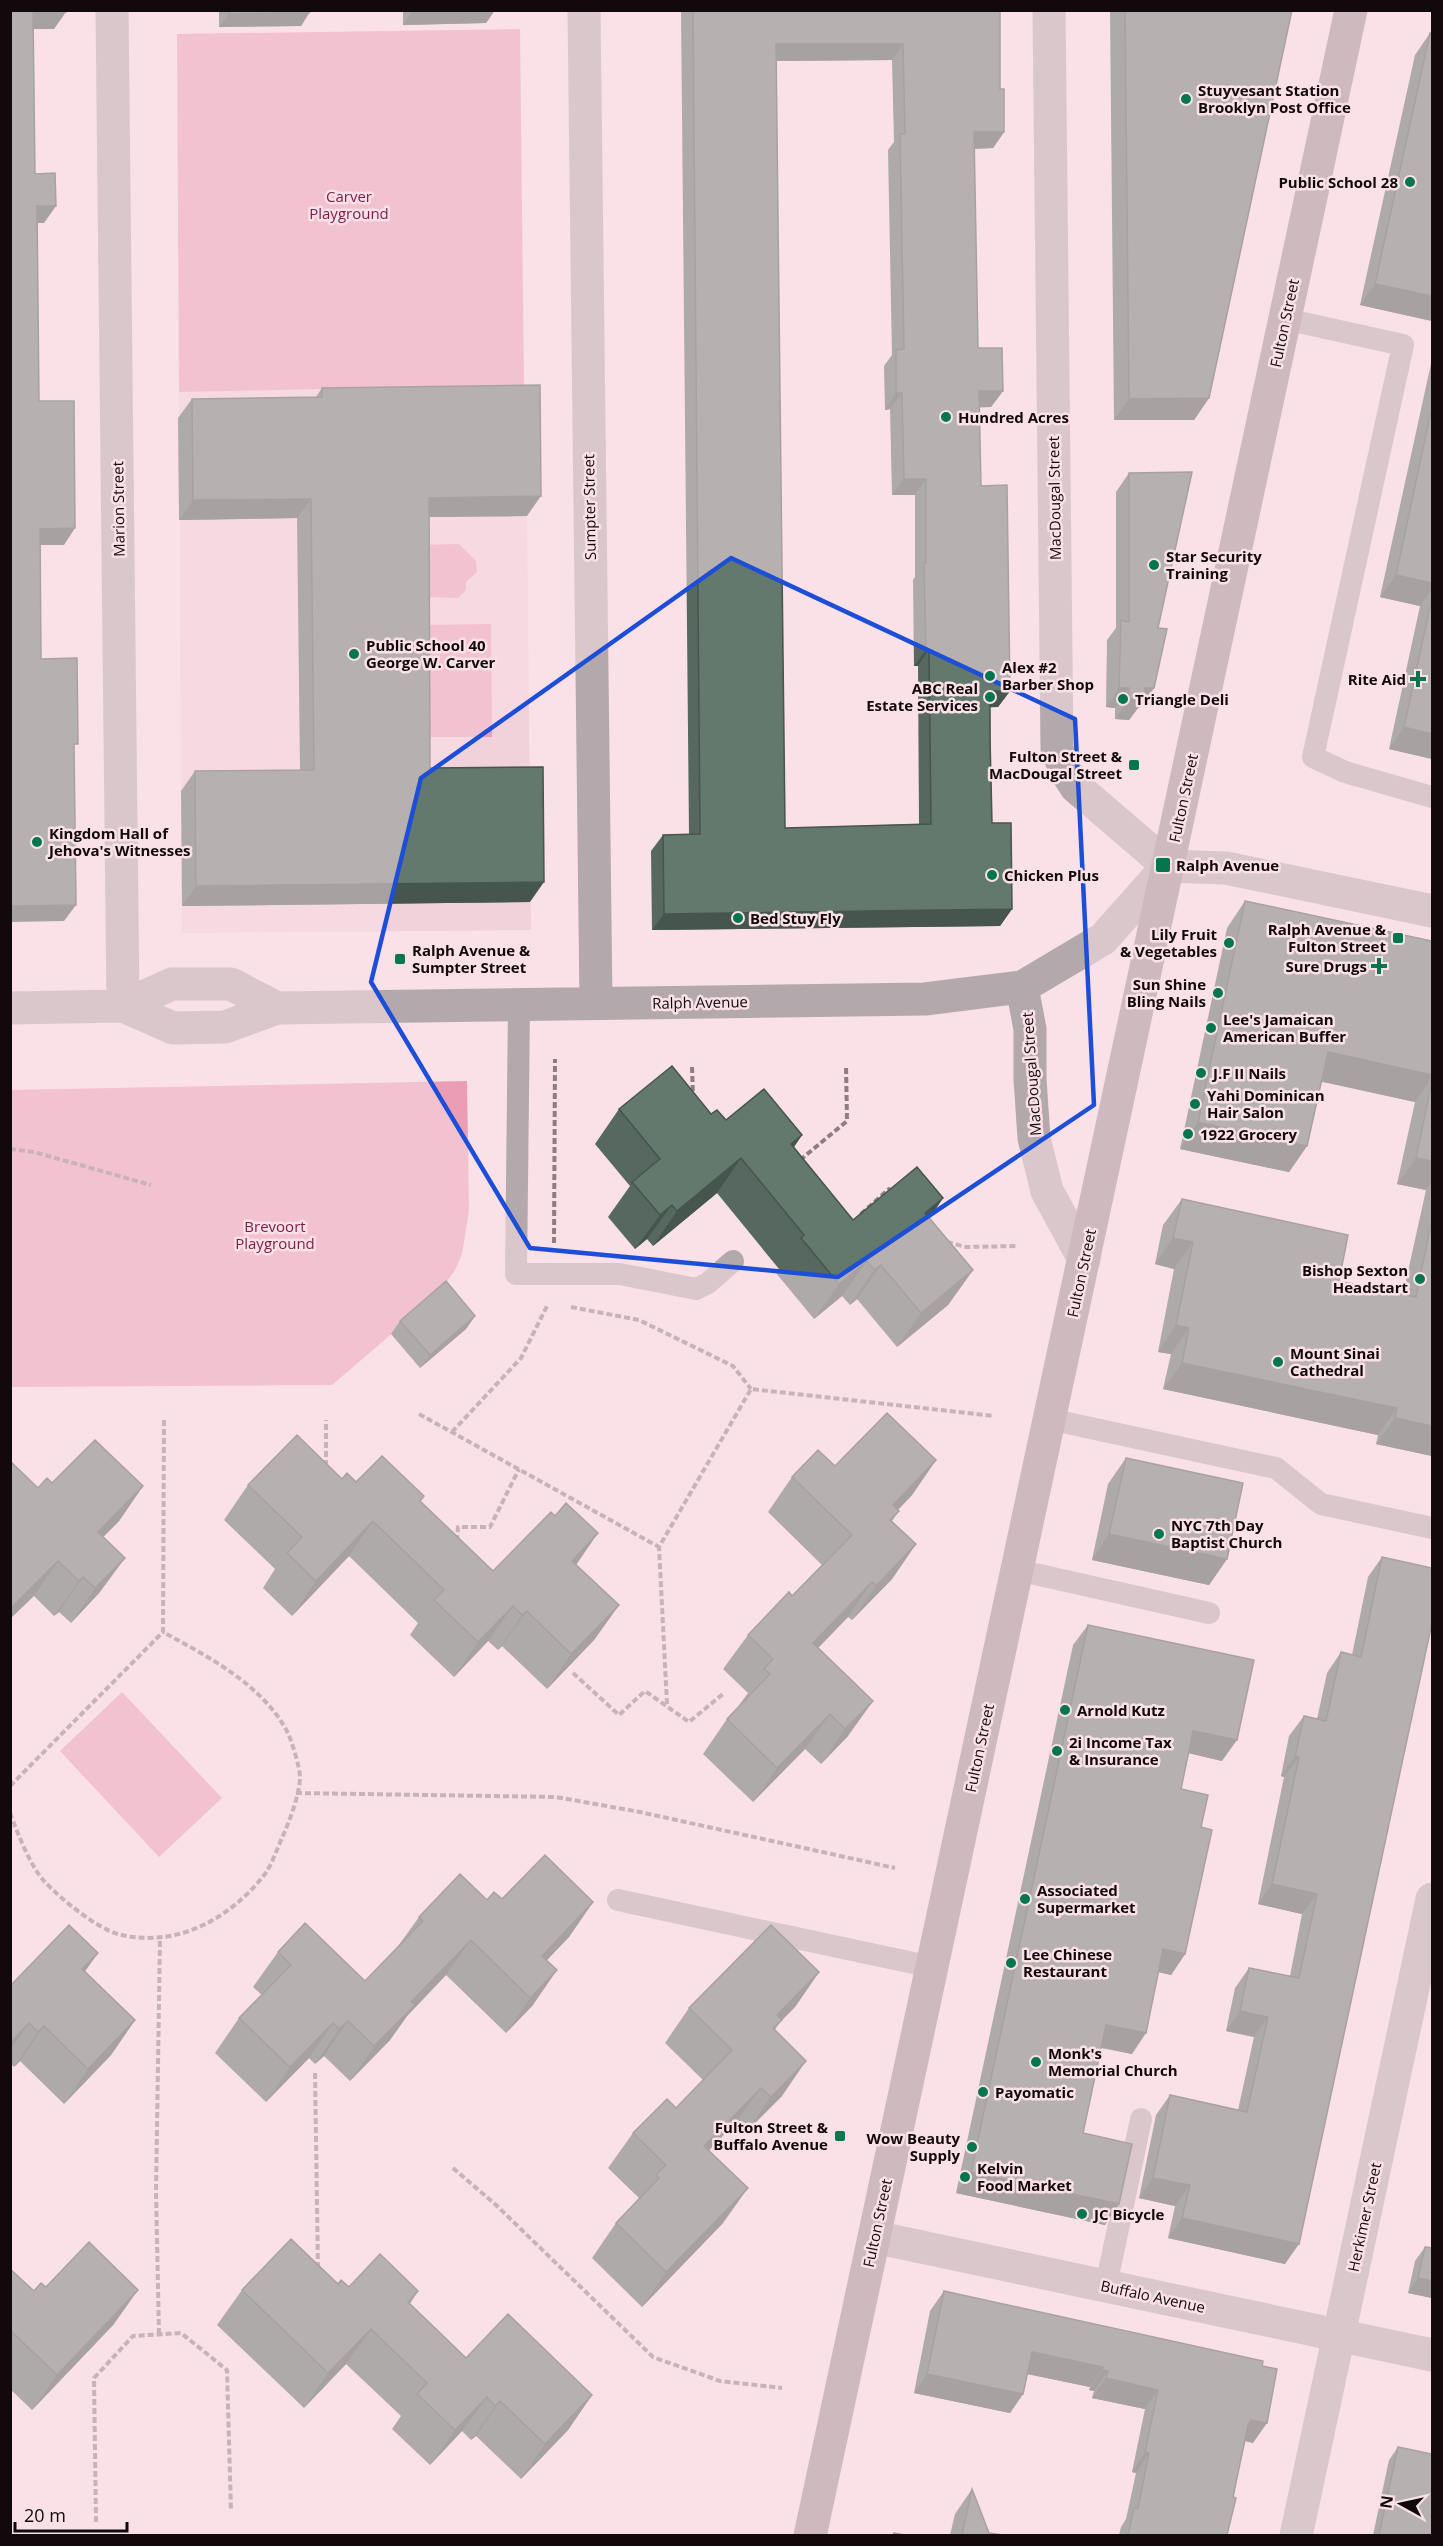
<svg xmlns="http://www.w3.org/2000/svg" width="1443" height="2546" viewBox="0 0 1443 2546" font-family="'Open Sans',sans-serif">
<rect width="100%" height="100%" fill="#fae0e7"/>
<path fill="#f1d1da" d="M524 385 526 405 531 930 182 933 179 392Z"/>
<path fill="#eb9db6" d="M520 29 524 385 179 392 177 34Z
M459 544 476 561 477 572 466 582V590L458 598 425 597 415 545Z
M491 624 492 737H426L425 625Z
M467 1081 469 1211 462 1254 455 1270 437 1295 332 1385 11 1387 10 1090Z
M122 1692 222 1798 159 1857 60 1751Z"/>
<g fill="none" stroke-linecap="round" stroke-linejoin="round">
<path stroke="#8f7d82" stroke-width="4" stroke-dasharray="6 3" stroke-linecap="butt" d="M692 1067 693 1096
M10 1149 34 1152 151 1185
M800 1160 847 1121 846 1065
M861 1214 889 1189 891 1192
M947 1242 966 1247 1017 1246
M554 1243 555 1059
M571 1307 639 1320 733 1366 751 1389
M419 1414 659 1547
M452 1432 521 1358 548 1304
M326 1466V1420
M457 1541 458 1527H490L519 1469
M573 1673 619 1715 645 1691 689 1722 723 1694
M667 1704 659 1547 751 1389 994 1416
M10 1786 163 1632 164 1420
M296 1793 556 1797 640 1812 895 1868
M10 1813C18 1834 30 1866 45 1882 61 1899 96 1928 118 1934 176 1949 230 1919 265 1874 272 1864 277 1849 282 1838 289 1822 300 1794 300 1777 300 1768 292 1742 288 1733 263 1685 209 1657 163 1632
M315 2073 318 2270
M453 2168 496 2205 653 2357 720 2381 782 2388
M159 2334 156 2192 160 1937
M96 2522 94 2378 133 2336 181 2333 227 2370 231 2511"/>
<path stroke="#b3a8ab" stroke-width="22" d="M1285 319 1403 345 1313 757 1345 772 1432 797
M519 1005 516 1274H620L696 1289 708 1283 733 1261
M1049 1419 1276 1468 1321 1504 1432 1528
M1017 1570 1209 1613
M618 1900 932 1967
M1106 2286 1141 2119"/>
<path stroke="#b3a8ab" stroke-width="33" d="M112 10 123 1006
M584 10 596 1003
M1049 10 1057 749 1065 770 1076 787 1168 866
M1022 987 1030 1029V1079L1034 1138 1047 1191 1084 1259
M123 1006 173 1028 225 1027 277 1008 925 999 1022 987 1103 939 1168 866 1226 868 1432 911
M10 1008 123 1006 172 984H231L277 1008
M874 2237 1432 2355
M1296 2536 1432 1899"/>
<path stroke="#99898d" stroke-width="33" d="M810 2536 1351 10"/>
</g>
<path fill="#56685f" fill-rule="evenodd" d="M219 10H310L301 26 219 27Z
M403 10H495L486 23 403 25Z
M681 10H1000V89L1004 132 993 148 974 149 978 348 1003 391 991 407H979L981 486 1010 691 998 707H990L992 823 1012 909 1000 926 652 930 651 851 663 835 689 834ZM892 60 894 142 888 150 892 355 884 366 885 410 890 409 892 495H915V577L913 580 914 666H918L919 824 785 828 776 61Z
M1110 10H1292L1209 398 1194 420H1114Z
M1430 33 1432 34V321L1360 305 1415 55Z
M1432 359V759L1389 749 1420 606 1380 597Z
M322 388 527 516 429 517 430 768 530 902 182 906 181 791 195 771 300 770 297 518 179 520 178 418 192 399 316 397Z
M1129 473 1158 628 1154 688 1140 708H1138L1129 720 1115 719V708L1106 707 1107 640 1116 628V492Z
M1245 901 1432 941V1456L1376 1444 1378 1435 1163 1389 1171 1354 1158 1352 1174 1269 1155 1264 1163 1225 1182 1199 1339 1281 1403 1294 1426 1190 1397 1184 1415 1102 1321 1081 1307 1146 1289 1172 1180 1149 1227 928Z
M619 1109 711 1114 726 1120 802 1135 794 1147 853 1220 943 1198 930 1218 973 1270 948 1305 897 1347 857 1299 850 1305 842 1296 814 1319 776 1273 779 1269 717 1193 653 1246 647 1239 635 1249 608 1217 630 1186 595 1144Z
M475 1316 466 1329 420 1368 391 1334 400 1321Z
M1126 1458 1227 1559 1209 1585 1092 1560 1108 1484Z
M936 1460 912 1495 898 1510 899 1511 892 1521 916 1544 892 1579 852 1620 848 1617 818 1648 848 1736 821 1764 805 1749 753 1802 703 1754 727 1719 741 1705 740 1704 748 1693 723 1669 748 1635 792 1596 822 1565 768 1512 792 1477 835 1466Z
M342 1479 420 1501 493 1571 576 1565 619 1605 594 1640 547 1689 502 1646 498 1650 488 1641 454 1677 410 1635 418 1623 349 1556 292 1616 263 1588 275 1569 224 1520 248 1485Z
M52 1483 143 1486 119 1521 103 1537 100 1592 71 1623 59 1612 54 1616 34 1596 38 1488Z
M1382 1557 1285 2264 1168 2238 1175 2206 1139 2198 1156 2115 1170 2095 1238 2110 1254 2037 1226 2031 1235 1988 1249 1968 1290 1976 1302 1914 1258 1904 1284 1777 1281 1776 1289 1736 1304 1716 1317 1719 1327 1673 1341 1652 1352 1655 1368 1577Z
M1088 1625 1222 1761 1189 1753 1181 1789 1201 1827 1185 1954 1171 1975 1159 1972 1132 2054 1101 2048 1083 2133 1119 2204 1105 2225 956 2193 1073 1645Z
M502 1899 593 1902 569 1937 547 1960 533 2005 506 2033 446 1975 407 2016 390 2040 350 2081 324 2056 315 2064 309 2058 266 2102 215 2053 239 2018 262 1995 253 1987 278 1952 365 1981 396 1949 419 1917 487 1900Z
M98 1953 85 1971 135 2020 111 2055 64 2104 20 2061 14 2067 10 2063V1983L12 1984Z
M819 1972 795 2007 780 2022 775 2029 782 2096 746 2132 736 2122 709 2150 723 2223 642 2307 592 2258 616 2223 639 2198 608 2168 633 2133 676 2108 703 2080 665 2043 689 2008Z
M1425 2247 1432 2248V2298L1408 2293 1415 2261Z
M10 2269 34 2291 46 2287 114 2324 32 2410 10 2389Z
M338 2284 349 2287 418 2291 410 2304 466 2358 592 2395 568 2430 521 2479 476 2436 471 2440 462 2431 430 2465 392 2429 401 2416 346 2364 304 2408 217 2325 242 2290Z
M944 2291 1262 2366 1253 2443 1245 2441 1233 2497 1227 2535H1119L1121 2527 1126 2519 1136 2473 1132 2472 1145 2409 1092 2398 1094 2391 1089 2390 1090 2387 1027 2374 1023 2394 1010 2413 914 2393 930 2311Z
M1398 2447 1432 2535H1373L1389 2460Z
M972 2489 989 2533 1003 2535H950L955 2514Z"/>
<path fill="#46554d" d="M495 10 486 23 403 25 412 11Z
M66 12 54 29H21L33 13Z
M310 12 301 26 219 27 229 14Z
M776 44H903L892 60 764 61Z
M974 132H1004L993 148 963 149Z
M37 206H56L44 223H25Z
M1375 284 1432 296V321L1360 305Z
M979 391H1003L991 407 967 408Z
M896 393H902L890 409 885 410Z
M1209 398 1194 420H1114L1129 399Z
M904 479H926L915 495H892Z
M541 496 527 516 415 517 429 498Z
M311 499 297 518 179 520 193 500Z
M75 528 64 545H28L40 529Z
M1396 575 1432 583V589L1420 606 1380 597Z
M929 649 918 666H914L926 650Z
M1119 688H1129L1115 708 1106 707Z
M1145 688H1154L1140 708H1138L1129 720 1115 719 1129 699Z
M990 691H1010L998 707 978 708Z
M1404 727 1432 734V759L1389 749Z
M544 882 530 902 182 906 196 886Z
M76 905 64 921 10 922V906Z
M1012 909 1000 926 652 930 664 914Z
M1328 1052 1432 1075V1077L1415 1102 1309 1079Z
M1198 1122 1307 1146 1289 1172 1180 1149Z
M802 1135 778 1170 791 1144Z
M741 1158 717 1193 653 1246 677 1211Z
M1416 1158 1432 1161V1181L1426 1190 1397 1184Z
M943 1198 919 1233 925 1213Z
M672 1205 647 1239 635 1249 660 1215Z
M1173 1238 1193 1242 1174 1269 1155 1264Z
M867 1261 842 1296 814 1319 839 1284Z
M881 1265 857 1299 850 1305 874 1270Z
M973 1270 948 1305 897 1347 921 1313Z
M475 1316 466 1329 420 1368 430 1355Z
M1176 1325 1189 1328 1171 1354 1158 1352Z
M1182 1363 1397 1408 1378 1435 1163 1389Z
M1395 1418 1432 1426V1456L1376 1444Z
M936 1460 912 1495 869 1540 893 1505Z
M143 1486 119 1521 73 1567 98 1532Z
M373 1521 349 1556 292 1616 316 1581Z
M598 1533 574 1568 572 1561Z
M1109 1534 1227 1559 1209 1585 1092 1560Z
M916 1544 892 1579 852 1620 876 1586Z
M125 1558 100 1592 71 1623 95 1588Z
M58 1561 34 1596 10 1619V1609Z
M83 1577 59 1612 54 1616 79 1581Z
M872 1582 848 1617 789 1678 813 1643Z
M619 1605 594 1640 547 1689 571 1654Z
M513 1606 488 1641 454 1677 478 1642Z
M527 1611 502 1646 498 1650 522 1615Z
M873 1701 848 1736 821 1764 845 1729Z
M830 1714 805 1749 753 1802 777 1768Z
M1193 1731 1237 1740 1222 1761 1179 1751Z
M1295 1756 1299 1757 1284 1777 1281 1776Z
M1272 1884 1317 1894 1302 1914 1258 1904Z
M593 1902 569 1937 520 1988 542 1956Z
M471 1940 446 1975 407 2016 390 2040 350 2081 374 2046 411 2002Z
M1163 1949 1185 1954 1171 1975 1149 1970Z
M98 1953 73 1988 82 1969Z
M557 1970 533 2005 506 2033 530 1998Z
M819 1972 795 2007 780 2022 757 2054 777 2015Z
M1240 2011 1268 2017 1254 2037 1226 2031Z
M135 2020 111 2055 64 2104 88 2069Z
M348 2021 324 2056 315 2064 339 2029Z
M29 2023 10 2050V2043Z
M333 2023 309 2058 266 2102 290 2067Z
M1106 2025 1146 2033 1132 2054 1092 2045Z
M44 2026 20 2061 14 2067 38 2032Z
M806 2061 782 2096 746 2132 771 2097Z
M761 2088 736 2122 680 2181 704 2146Z
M971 2172 1119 2204 1105 2225 956 2193Z
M1153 2178 1190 2185 1175 2206 1139 2198Z
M748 2188 723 2223 642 2307 666 2272Z
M1182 2218 1299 2244 1285 2264 1168 2238Z
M1418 2278 1432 2281V2298L1408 2293Z
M138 2290 114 2324 32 2410 57 2375Z
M371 2329 346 2364 304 2408 328 2373Z
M1032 2352 1103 2367 1090 2387 1018 2372Z
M1102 2370 1108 2371 1094 2391 1089 2390Z
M927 2374 1023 2394 1010 2413 914 2393Z
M1106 2378 1158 2390 1145 2409 1092 2398Z
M592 2395 568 2430 521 2479 545 2444Z
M487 2397 462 2431 430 2465 455 2430Z
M500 2401 476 2436 471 2440 495 2406Z
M1251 2420 1267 2423 1253 2443 1237 2439Z
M1145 2452 1149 2453 1136 2473 1132 2472Z"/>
<path fill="#64796e" stroke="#46554d" stroke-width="1.5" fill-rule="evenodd" d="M10 10H66V12L33 13 35 174 55 173 56 206H37L39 401H74L75 528 40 529 41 659 77 658 78 744H74L76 905 10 906Z
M229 10H310V12L229 14Z
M412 10H467L412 11Z
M693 10H1000V89H1004V132H974L978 348H1002L1003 391H979L981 486 1007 485 1010 691H990V739L992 823H1011L1012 909 664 914 663 835 700 834ZM776 44H903L905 134H900L904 349 896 350V393H902L904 479H926V563H924L926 650 929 649 931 824 785 828Z
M1125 10H1292L1209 398 1129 399Z
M1430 33 1432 34V296L1375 284Z
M540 385 541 496 429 498 430 768 543 767 544 882 196 886 195 771 314 770 311 499 193 500 192 399 322 397V388Z
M1432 407V583L1396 575Z
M1192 472 1158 628 1167 629 1154 688H1145L1143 701 1129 699V688H1119L1121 620 1129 622V473Z
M1432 598V734L1404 727Z
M1245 901 1432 941V1075L1328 1052 1307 1146 1198 1122Z
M672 1066 711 1114 717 1110 726 1120 764 1089 802 1135 791 1144 853 1220 917 1167 943 1198 925 1213 973 1270 921 1313 881 1265 874 1270 867 1261 839 1284 801 1238 804 1235 741 1158 677 1211 672 1205 660 1215 632 1182 660 1159 619 1109Z
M1432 1081V1161L1416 1158Z
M1182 1199 1348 1235 1339 1281 1416 1297 1432 1219V1426L1395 1418 1397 1408 1182 1363 1189 1328 1176 1325 1193 1242 1173 1238Z
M446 1281 475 1316 430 1355 400 1321Z
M887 1413 936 1460 893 1505 899 1511 890 1520 916 1544 876 1586 872 1582 813 1643 873 1701 845 1729 830 1714 777 1768 727 1719 770 1674 764 1669 773 1659 748 1635 789 1592 792 1596 852 1535 792 1477 818 1450 835 1466Z
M297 1435 342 1479 347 1473 356 1482 382 1456 424 1496 420 1501 493 1571 551 1512 555 1516 566 1503 598 1533 572 1561 619 1605 571 1654 527 1611 522 1615 513 1606 478 1642 434 1600 444 1590 373 1521 316 1581 287 1553 302 1537 248 1485Z
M95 1440 143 1486 98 1532 125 1558 95 1588 83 1577 79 1581 58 1561 10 1609V1461L38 1488 47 1478 52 1483Z
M1126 1458 1243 1483 1227 1559 1109 1534Z
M1382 1557 1432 1568V1623L1299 2244 1182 2218 1190 2185 1153 2178 1170 2095 1247 2112 1268 2017 1240 2011 1249 1968 1299 1978 1317 1894 1272 1884 1299 1757 1295 1756 1304 1716 1326 1721 1341 1652 1361 1657Z
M1088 1625 1254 1660 1237 1740 1193 1731 1181 1789 1208 1795 1201 1827 1212 1830 1185 1954 1163 1949 1146 2033 1106 2025 1083 2133 1132 2144 1119 2204 971 2172Z
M545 1855 593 1902 542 1956 557 1970 530 1998 471 1940 411 2002 415 2005 374 2046 348 2021 339 2029 333 2023 290 2067 239 2018 291 1965 278 1952 305 1923 365 1981 423 1921 419 1917 460 1874 487 1900 494 1892 502 1899Z
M69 1925 98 1953 82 1969 135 2020 88 2069 44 2026 38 2032 29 2023 10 2043V1983L12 1984Z
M771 1925 819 1972 777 2015 782 2020 773 2028 806 2061 771 2097 761 2088 704 2146 748 2188 666 2272 616 2223 659 2178 656 2175 666 2165 633 2133 667 2099 676 2108 732 2050 689 2008Z
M291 2239 338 2284 341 2280 349 2287 380 2254 418 2291 408 2302 466 2358 508 2314 592 2395 545 2444 500 2401 495 2406 487 2397 455 2430 417 2394 427 2383 371 2329 328 2373 242 2290Z
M89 2242 138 2290 57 2375 12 2332 10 2333V2269L34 2291 41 2283 46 2287Z
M1425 2247 1432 2248V2281L1418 2278Z
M944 2291 1263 2361 1262 2366 1277 2369 1267 2423 1251 2420 1248 2425 1233 2497 1236 2498 1227 2535H1128L1134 2508H1138L1149 2453 1145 2452 1158 2390 1106 2378 1108 2371 1102 2370 1103 2367 1032 2352 1023 2394 927 2374Z
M1398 2447 1432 2454V2535H1379Z
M972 2489 989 2533 1003 2535H962Z
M894 2533 905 2535H893Z"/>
<path d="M0 0H1443V2546H0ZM731 558 1075 719 1094 1105 838 1277 530 1248 371 982 421 778Z" fill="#fae0e7" fill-opacity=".55" fill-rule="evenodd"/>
<path fill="none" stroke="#1d4ed8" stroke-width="4.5" stroke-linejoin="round" d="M731 558 1075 719 1094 1105 838 1277 530 1248 371 982 421 778Z"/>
<g fill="#03754f" stroke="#fae0e7" stroke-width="2">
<circle cx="1186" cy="99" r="6"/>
<circle cx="1410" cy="182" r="6"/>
<circle cx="946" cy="417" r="6"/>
<circle cx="1154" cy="565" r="6"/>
<circle cx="354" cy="654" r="6"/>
<circle cx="990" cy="676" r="6"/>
<path d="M1415 670h6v6h6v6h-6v6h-6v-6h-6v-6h6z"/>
<circle cx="990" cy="697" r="6"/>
<circle cx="1123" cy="699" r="6"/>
<rect x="1128" y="759" width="12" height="12" rx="3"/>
<circle cx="37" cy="842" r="6"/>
<rect x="1155" y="857" width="16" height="16" rx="3"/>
<circle cx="992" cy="875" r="6"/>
<circle cx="738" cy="918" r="6"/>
<rect x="1392" y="932" width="12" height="12" rx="3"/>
<circle cx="1229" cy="943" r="6"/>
<rect x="394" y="953" width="12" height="12" rx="3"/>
<path d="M1376 957h6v6h6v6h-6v6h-6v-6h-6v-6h6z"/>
<circle cx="1218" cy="993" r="6"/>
<circle cx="1211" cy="1028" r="6"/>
<circle cx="1201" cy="1073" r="6"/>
<circle cx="1195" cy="1104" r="6"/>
<circle cx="1188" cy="1134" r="6"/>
<circle cx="1420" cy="1279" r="6"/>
<circle cx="1278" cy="1362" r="6"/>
<circle cx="1159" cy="1534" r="6"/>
<circle cx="1065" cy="1710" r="6"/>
<circle cx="1057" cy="1751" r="6"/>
<circle cx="1025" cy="1899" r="6"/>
<circle cx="1011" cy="1963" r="6"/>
<circle cx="1036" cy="2062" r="6"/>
<circle cx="983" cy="2092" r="6"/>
<rect x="834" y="2130" width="12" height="12" rx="3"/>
<circle cx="972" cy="2147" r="6"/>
<circle cx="965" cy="2177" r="6"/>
<circle cx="1082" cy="2214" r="6"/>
</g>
<g text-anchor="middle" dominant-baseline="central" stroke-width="5" stroke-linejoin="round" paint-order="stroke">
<g font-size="15" font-weight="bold" fill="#11090c" stroke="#fae0e7" text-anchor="start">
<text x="1198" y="90">Stuyvesant Station<tspan x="1198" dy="17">Brooklyn Post Office</tspan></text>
<text x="1398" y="182" text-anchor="end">Public School 28</text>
<text x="958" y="417">Hundred Acres</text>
<text x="1166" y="556">Star Security<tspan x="1166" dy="17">Training</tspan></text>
<text x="366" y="645">Public School 40<tspan x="366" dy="17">George W. Carver</tspan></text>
<text x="1002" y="667">Alex #2<tspan x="1002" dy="17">Barber Shop</tspan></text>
<text x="1406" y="679" text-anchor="end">Rite Aid</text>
<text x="978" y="688" text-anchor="end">ABC Real<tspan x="978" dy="17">Estate Services</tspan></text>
<text x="1135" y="699">Triangle Deli</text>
<text x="1122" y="756" text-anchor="end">Fulton Street &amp;<tspan x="1122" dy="17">MacDougal Street</tspan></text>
<text x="49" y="833">Kingdom Hall of<tspan x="49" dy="17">Jehova's Witnesses</tspan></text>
<text x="1176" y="865">Ralph Avenue</text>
<text x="1004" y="875">Chicken Plus</text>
<text x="750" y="918">Bed Stuy Fly</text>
<text x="1386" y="929" text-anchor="end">Ralph Avenue &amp;<tspan x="1386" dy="17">Fulton Street</tspan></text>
<text x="1217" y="934" text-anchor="end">Lily Fruit<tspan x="1217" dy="17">&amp; Vegetables</tspan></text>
<text x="412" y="950">Ralph Avenue &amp;<tspan x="412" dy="17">Sumpter Street</tspan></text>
<text x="1367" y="966" text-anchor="end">Sure Drugs</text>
<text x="1206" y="984" text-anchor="end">Sun Shine<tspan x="1206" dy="17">Bling Nails</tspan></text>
<text x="1223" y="1019">Lee's Jamaican<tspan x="1223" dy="17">American Buffer</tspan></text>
<text x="1213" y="1073">J.F II Nails</text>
<text x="1207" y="1095">Yahi Dominican<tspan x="1207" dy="17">Hair Salon</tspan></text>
<text x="1200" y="1134">1922 Grocery</text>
<text x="1408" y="1270" text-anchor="end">Bishop Sexton<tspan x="1408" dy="17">Headstart</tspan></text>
<text x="1290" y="1353">Mount Sinai<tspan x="1290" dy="17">Cathedral</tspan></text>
<text x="1171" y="1525">NYC 7th Day<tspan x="1171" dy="17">Baptist Church</tspan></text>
<text x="1077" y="1710">Arnold Kutz</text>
<text x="1069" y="1742">2i Income Tax<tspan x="1069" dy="17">&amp; Insurance</tspan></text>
<text x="1037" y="1890">Associated<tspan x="1037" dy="17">Supermarket</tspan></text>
<text x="1023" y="1954">Lee Chinese<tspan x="1023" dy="17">Restaurant</tspan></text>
<text x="1048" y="2053">Monk's<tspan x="1048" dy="17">Memorial Church</tspan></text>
<text x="995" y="2092">Payomatic</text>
<text x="828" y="2127" text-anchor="end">Fulton Street &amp;<tspan x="828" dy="17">Buffalo Avenue</tspan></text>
<text x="960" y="2138" text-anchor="end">Wow Beauty<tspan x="960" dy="17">Supply</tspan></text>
<text x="977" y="2168">Kelvin<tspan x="977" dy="17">Food Market</tspan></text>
<text x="1094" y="2214">JC Bicycle</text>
</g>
<g font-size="15" fill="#7d1b46" stroke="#fae0e7">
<text x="349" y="196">Carver<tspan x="349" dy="17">Playground</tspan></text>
<text x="275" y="1226">Brevoort<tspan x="275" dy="17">Playground</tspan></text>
</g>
<g font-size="15" fill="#11090c" stroke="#fae0e7">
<text transform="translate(1284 323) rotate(-78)">Fulton Street</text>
<text transform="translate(1054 498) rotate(-91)">MacDougal Street</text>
<text transform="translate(589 507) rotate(-91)">Sumpter Street</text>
<text transform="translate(118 509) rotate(-91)">Marion Street</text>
<text transform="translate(1183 798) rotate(-78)">Fulton Street</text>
<text transform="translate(700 1002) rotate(-1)">Ralph Avenue</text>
<text transform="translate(1031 1074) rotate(-94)">MacDougal Street</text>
<text transform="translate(1081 1273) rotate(-78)">Fulton Street</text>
<text transform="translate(979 1748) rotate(-78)">Fulton Street</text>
<text transform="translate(1364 2217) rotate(-78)">Herkimer Street</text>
<text transform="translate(877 2223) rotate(-78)">Fulton Street</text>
<text transform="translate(1153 2296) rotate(12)">Buffalo Avenue</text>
</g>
</g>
<rect width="1443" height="2546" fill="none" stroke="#11090c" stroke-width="24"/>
<g transform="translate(1401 2504) rotate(278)" stroke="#fae0e7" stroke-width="4.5" paint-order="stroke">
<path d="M0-4.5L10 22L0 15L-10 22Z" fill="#11090c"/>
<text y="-9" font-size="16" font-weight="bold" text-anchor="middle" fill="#11090c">N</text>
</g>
<path d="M15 2522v9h112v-9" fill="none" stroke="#11090c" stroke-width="3"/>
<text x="24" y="2522" font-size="18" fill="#11090c" stroke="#fae0e7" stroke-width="4.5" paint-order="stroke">20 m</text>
</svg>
